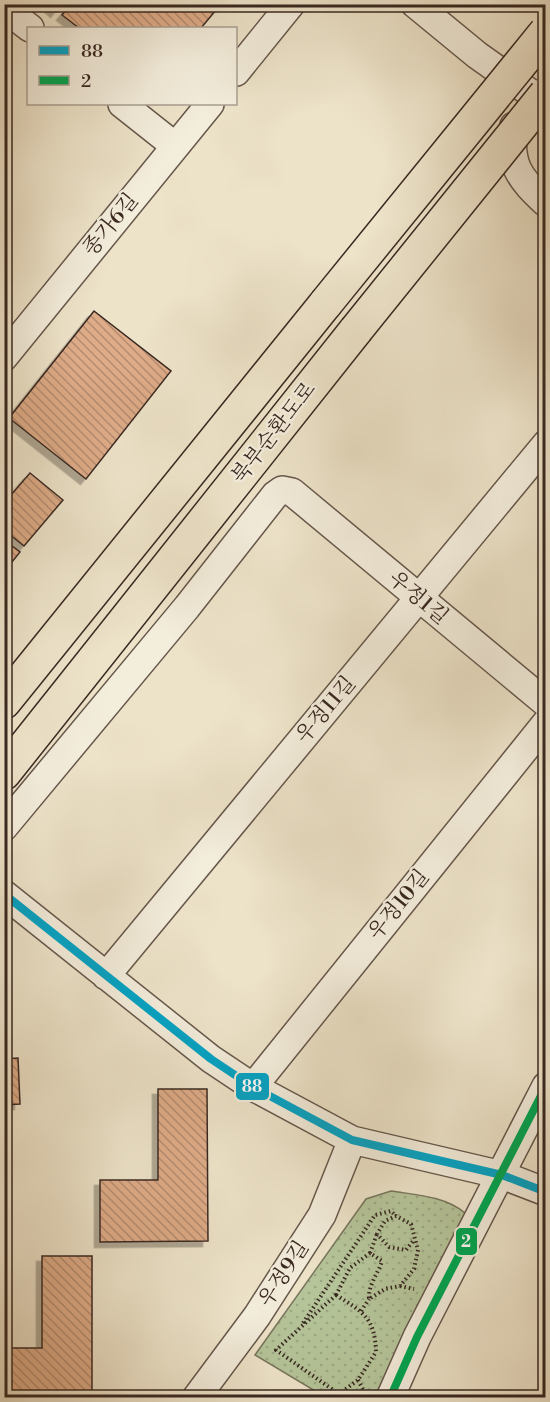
<svg xmlns="http://www.w3.org/2000/svg" width="550" height="1402" viewBox="0 0 550 1402" font-family="'Libre Bodoni','Noto Serif KR',serif">
<defs>
<pattern id="park-dots" width="8" height="8" patternUnits="userSpaceOnUse" patternTransform="scale(1.5)"><rect width="8" height="8" fill="#b5c499"/><path d="M2 2h.1M6 6h.1" fill="none" stroke="#9ca884" stroke-width="1.8" stroke-linecap="round"/></pattern>
<pattern id="building-back-hatch" width="6" height="6" patternUnits="userSpaceOnUse" patternTransform="scale(1.5)"><rect width="6" height="6" fill="#deac88"/><path d="M-1 5l2 2M0 0l6 6M5-1l2 2" fill="none" stroke="#b58c6f"/></pattern>
<filter id="shadow"><feDropShadow dx="-5.5" dy="5.5" stdDeviation="0" flood-color="#0004"/></filter>
</defs>
<rect width="100%" height="100%" fill="#ede3c9"/>
<filter id="stains"><feTurbulence type="fractalNoise" baseFrequency=".00333" numOctaves="4"/><feColorMatrix values="0 0 0 0 .2 0 0 0 0 .09 0 0 0 0 .02 0 0 0 .5 -.17"/></filter>
<radialGradient id="worn" r=".72"><stop offset=".6" stop-color="#630" stop-opacity="0"/><stop offset="1" stop-color="#630" stop-opacity=".3"/></radialGradient>
<path fill="url(#park-dots)" stroke="#77765d" stroke-width="1.5" d="M391 1191C416 1195 445 1196 465 1213L466 1224 374 1397H325L255 1355 366 1199Z"/>
<path fill="url(#building-back-hatch)" stroke="#392821" stroke-width="1.5" filter="url(#shadow)" d="M47 4H62L56 12Z
M71 4H221L201 28H79L62 15Z
M94 311 171 371 86 479 9 418Z
M30 473 63 500 24 546 4 530V503Z
M4 540 20 552 4 572Z
M18 1058 20 1104 4 1105V1059Z
M158 1089H207L208 1241 100 1242V1180H158Z
M42 1256H92V1398H4V1348H42Z"/>
<g fill="none" stroke-linecap="round" stroke-linejoin="round">
<g stroke="#66574b" stroke-width="30">
<path id="minor" d="M415 4 477 55 546 104
M4 8 30 28
M236 72 291 4
M122 104 175 146
M514 126C508 164 519 178 546 203
M4 357 210 104
M4 827 187 607 275 495 282 490 292 492 546 703
M4 894 211 1059 253 1087 352 1140 502 1175 546 1192
M106 976 546 444
M253 1087 546 723
M196 1398 257 1316 322 1215 352 1140
M390 1398 417 1337 546 1086"/>
</g>
<g stroke="#392821" stroke-width="36">
<path id="major" d="M4 702 326 303
M4 773 356 330"/>
</g>
<path stroke="#392821" stroke-width="4" stroke-dasharray="1.5 3" stroke-linecap="butt" d="M370 1253 377 1234
M400 1286 414 1289
M336 1295 350 1268 370 1253 382 1261C378 1274 368 1285 369 1299L385 1289 400 1286 414 1269 418 1250 411 1224 396 1216 385 1221 377 1234 389 1247 406 1250 414 1240
M336 1295C363 1312 375 1318 376 1352L358 1380 339 1394 276 1350Z
M361 1311 369 1299
M303 1323 375 1215 391 1211 396 1216
M358 1380 366 1395"/>
<use href="#minor" stroke="#f3eddc" stroke-width="27"/>
<use href="#major" stroke="#ede3c9" stroke-width="33"/>
<g stroke="#392821" stroke-width="36" stroke-linecap="butt">
<path id="major-bridge" d="M326 303 546 32
M356 330 546 94"/>
</g>
<use href="#major-bridge" stroke="#ede3c9" stroke-width="33"/>
<g stroke="#f3eddc" stroke-width="12">
<path id="bus-1" d="M4 894 211 1059 253 1087 352 1140 502 1175 546 1192"/>
</g>
<g stroke="#f3eddc" stroke-width="12">
<path id="bus-2" d="M390 1398 417 1337 546 1086"/>
</g>
<use href="#bus-1" stroke="#03a3c5" stroke-width="8"/>
<use href="#bus-2" stroke="#00a651" stroke-width="8"/>
</g>
<g text-anchor="middle" dominant-baseline="central" stroke-width="5" stroke-linejoin="round" paint-order="stroke">
<g font-size="21" fill="#392821" stroke="#f3eddc">
<text transform="translate(111 225) rotate(-51)">종가6길</text>
<text transform="translate(274 433) rotate(-52)">북부순환도로</text>
<text transform="translate(418 598) rotate(40)">우정1길</text>
<text transform="translate(326 710) rotate(-50)">우정11길</text>
<text transform="translate(399 905) rotate(-51)">우정10길</text>
<text transform="translate(284 1274) rotate(-57)">우정9길</text>
</g>
</g>
<g stroke="#f3eddc" stroke-width="2">
<rect x="235" y="1072" width="35" height="29" rx="6" fill="#03a3c5"/>
<rect x="455" y="1227" width="23" height="29" rx="6" fill="#00a651"/>
</g>
<g font-size="16" text-anchor="middle" font-weight="bold" fill="#fff">
<text x="252" y="1092">88</text>
<text x="466" y="1247">2</text>
</g>
<rect width="550" height="1402" fill="none" stroke="#ede3c9" stroke-width="24"/>
<rect x="6" y="6" width="538" height="1390" fill="none" stroke="#392821" stroke-width="3"/>
<rect x="12" y="12" width="526" height="1378" fill="none" stroke="#392821" stroke-width="1.5"/>
<rect x="27" y="27" width="210" height="78" fill="#f3eddc" stroke="#a99e91" stroke-width="1.5"/>
<rect x="39" y="46" width="30" height="9" fill="#03a3c5" stroke="#a99e91" stroke-width="1.5"/>
<text x="81" y="57" font-size="18" fill="#392821">88</text>
<rect x="39" y="76" width="30" height="9" fill="#00a651" stroke="#a99e91" stroke-width="1.5"/>
<text x="81" y="87" font-size="18" fill="#392821">2</text>
<rect width="100%" height="100%" filter="url(#stains)"/>
<rect width="100%" height="100%" fill="url(#worn)"/>
</svg>
